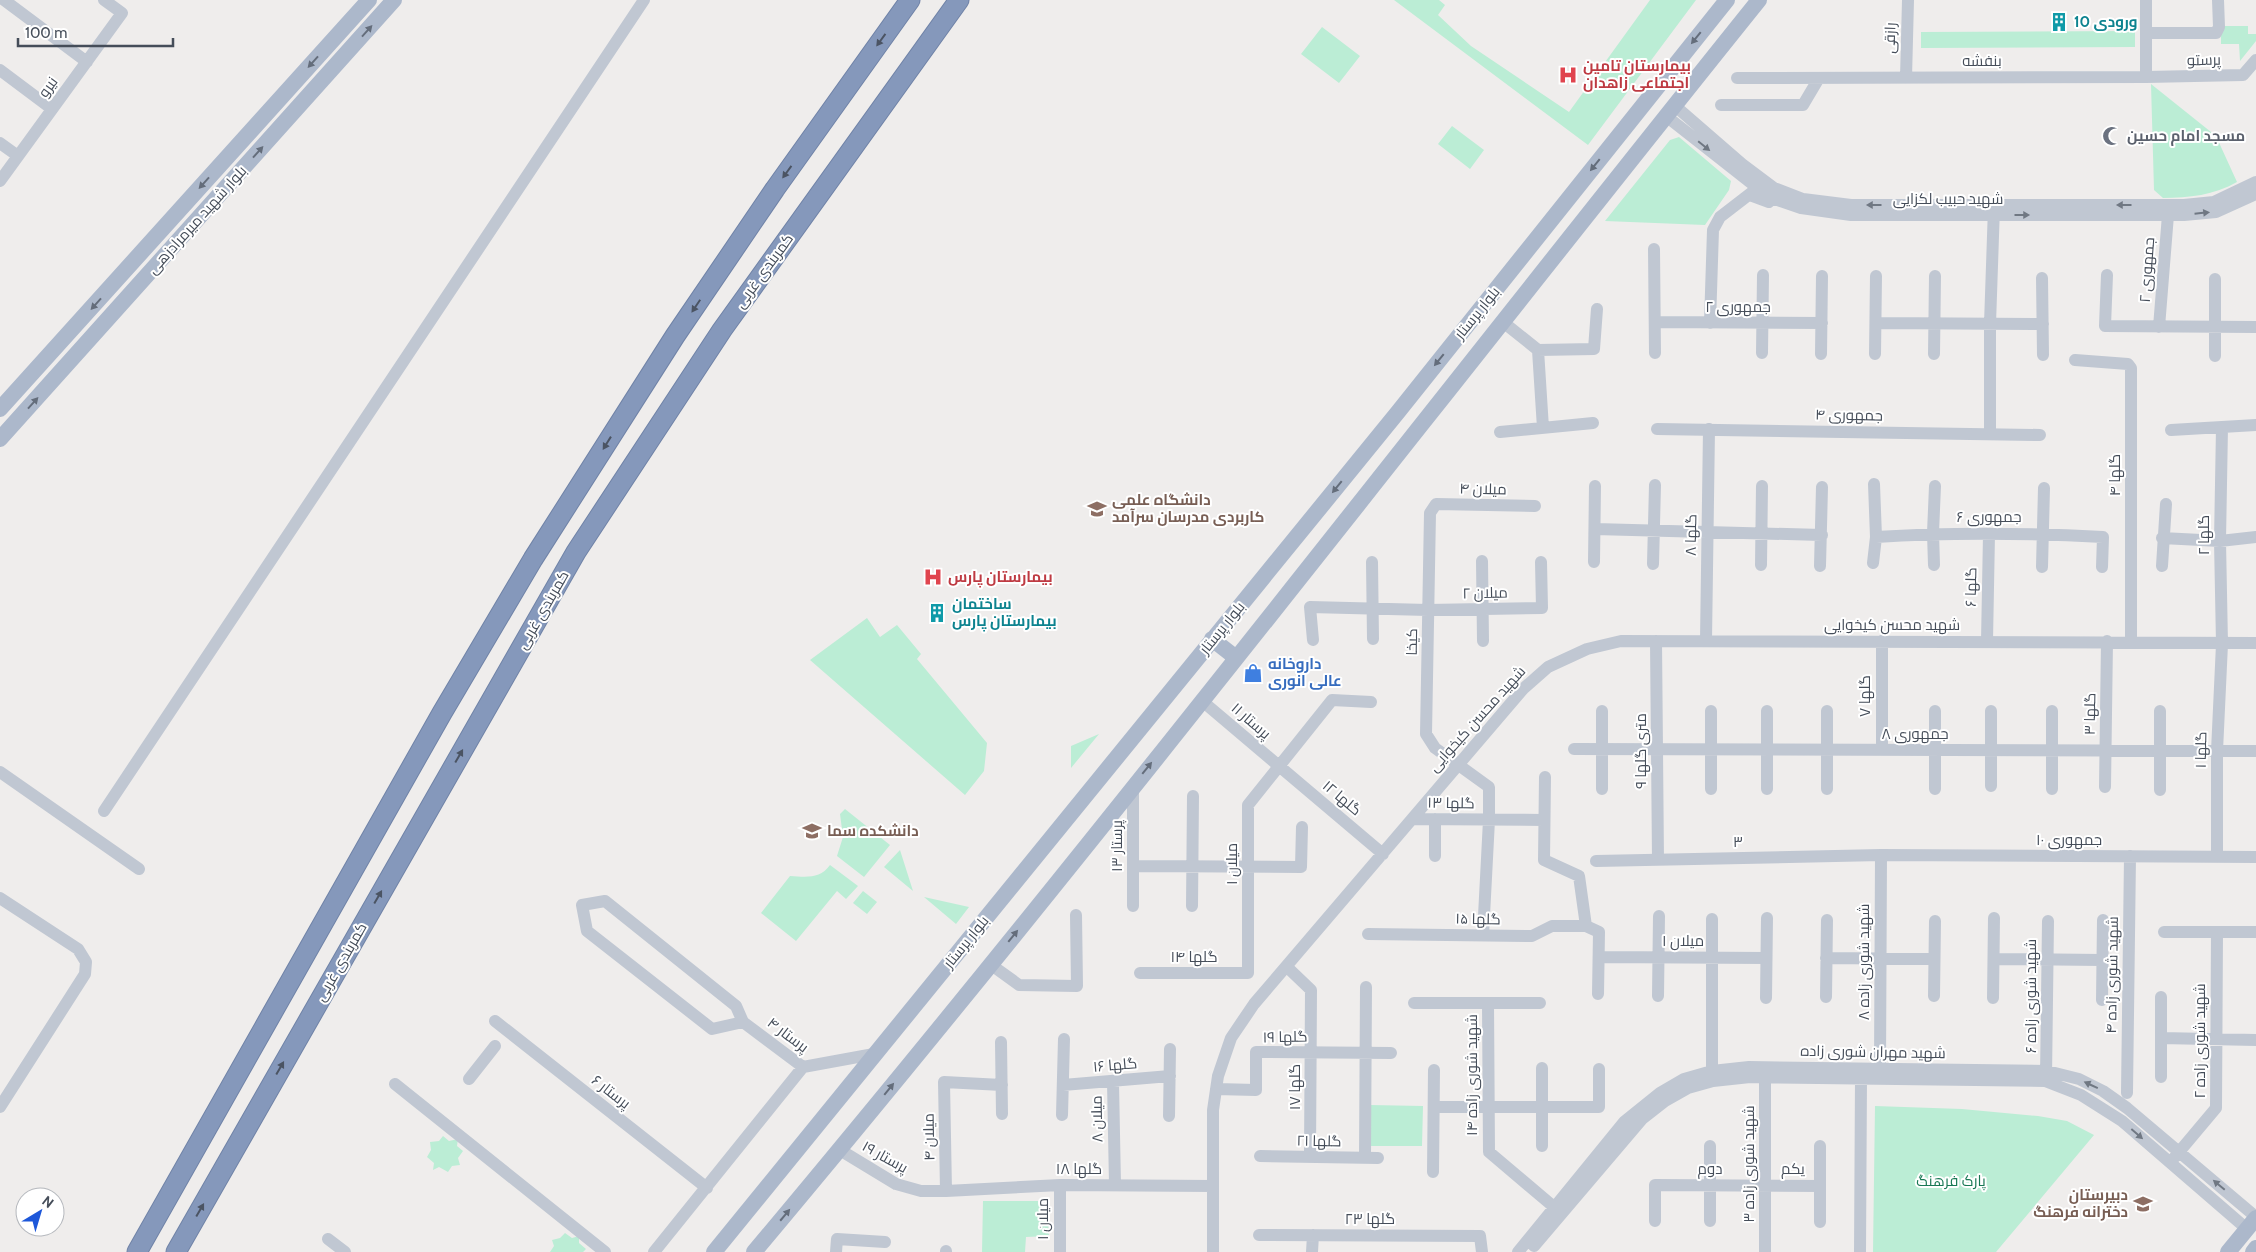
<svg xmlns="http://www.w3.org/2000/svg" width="2256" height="1252" viewBox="0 0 2256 1252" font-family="Cabin,Cairo,sans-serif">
<rect width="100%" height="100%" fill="#efedec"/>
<path fill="#bbedd5" d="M1394 0H1439L1445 5 1438 15 1471 46 1569 112 1650 0H1696L1588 145Z
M2221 26H2248V34H2256V41L2240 61 2239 44H2221Z
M1322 27 1360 56 1339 83 1301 54Z
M2135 31V47L1921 48V32Z
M2151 84 2216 136 2237 182C2214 195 2189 198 2163 198L2154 190Z
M1452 126 1484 150 1470 169 1438 144Z
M1679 137 1731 181 1729 190 1705 225 1605 221 1670 140Z
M867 618 880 637 897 625 921 654 917 659 987 743 984 771 965 795 810 660Z
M1099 734 1071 768V746Z
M845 809 890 845 864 877 837 856 843 837 840 814Z
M900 850 913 891 884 867Z
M830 865 858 886 846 899 837 891 796 941 761 913 790 876C807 877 820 879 830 865Z
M863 891 877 902 867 914 853 903Z
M924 897 969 907 956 924Z
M1370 1105 1423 1106 1422 1146H1368Z
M1875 1106 1962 1109 2038 1116 2067 1121 2094 1135 1996 1252H1873Z
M443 1136 449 1141 458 1139 457 1146 463 1151 458 1158 460 1165 452 1166 448 1172 439 1167 433 1170 434 1163 427 1157 431 1150 430 1142 439 1141Z
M983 1201H1038L1047 1209 1049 1236 1026 1237 1025 1252H982Z
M565 1233 572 1238 579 1236V1243L586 1249 583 1252H550L554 1246 552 1240 560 1238Z"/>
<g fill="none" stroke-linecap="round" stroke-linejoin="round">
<g stroke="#7083a7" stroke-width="21">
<path id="highway" d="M137 1252 442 713 533 559 675 336 775 189 910 0
M176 1252 576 552 722 330 959 0"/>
</g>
<path stroke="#c0c7d2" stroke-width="12" d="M4 0 87 62
M2146 33H2216L2219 27 2218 0
M0 70 52 109
M2146 77V0
M1737 78 2146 77 2243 75 2256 60
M1906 78 1908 0
M1674 105 1742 164 1774 188 1803 199 1851 205H2184L2214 202 2256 182
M1721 105H1803L1819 78
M1666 116 1769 197 1801 208 1851 215H2184L2216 212 2256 194
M0 143 18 156
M0 181 122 13 104 0
M1750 195 1769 202
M1654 249 1655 353
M2107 275 2105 326 2256 327
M2042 278 2043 355
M1503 322 1538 350
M1655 322 1822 323
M1710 323 1713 230 1720 217 1755 190
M1876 323 2043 324
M2159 327 2168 215
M1762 353 1763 275
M1821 354 1822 276
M1875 354 1876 276
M1934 354 1935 276
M2215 356V279
M2075 360 2128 364 2131 368V641
M1543 428 1538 350 1594 349 1597 309
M1657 429 2040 435
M2171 430 2256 425
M1500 432 1593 423
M1990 434V324L1994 207
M1595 529 1822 535
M1876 537C1951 532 2027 533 2103 537L2102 567
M2162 538 2220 541 2256 537
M1482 561 1483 641
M1372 562 1373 639
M1594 562 1595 486
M1873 563 1876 537 1874 484
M1653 564 1655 485
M1761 565 1762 486
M1934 565 1933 533 1935 486
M1820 566 1822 487
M2162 566 2166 504
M2042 567 2044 488
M1313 640 1310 607 1428 610 1542 608 1541 562
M1656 641 1658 860
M1706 641 1709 429
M1987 641 1989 534
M1201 700 1383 854
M1602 711V789
M1711 711V789
M1767 711V789
M1827 711V789
M1935 711V789
M1991 711V786
M2052 711V789
M2160 711V790
M1574 749 2256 751
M1882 750V641
M0 772 139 869
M1545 777 1544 860 1579 876 1586 926
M2105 787 2107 641
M104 811 644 0
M1412 819 1544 820
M1435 819V856
M2217 857V751L2222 644 2220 541 2222 427
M1596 861 1881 855 2256 857
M1133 866 1301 867 1302 827
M0 898 78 949 86 962 85 974 0 1107
M605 901 736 1006 743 1022 712 1029 587 931 582 905Z
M1133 906V786
M1192 906 1193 796
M1712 919V1071
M2164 932H2256
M1368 934 1532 936 1552 926H1586L1599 932 1598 994
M1483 935 1489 820V787L1435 748 1426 734 1430 513 1436 504 1535 506
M1599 957 1766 958
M1826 958 1934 959
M1994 959 2102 960
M990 964 1019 985 1077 986 1076 915
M1287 967 1311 990 1310 1157
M1140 973H1248V805L1332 700 1371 702
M1658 996 1659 916
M1934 996 1935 921
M1826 997 1827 920
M2161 997V1077
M1766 998 1767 918
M1993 998 1994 918
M2102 1000 2103 920
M1414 1003H1540
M1488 1003 1489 1152 1554 1207
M495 1021 707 1188
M743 1022 803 1067 874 1054
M2161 1038 2256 1040
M1001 1042 1002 1114
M1880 1068 1881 855
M1765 1070V1252
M2046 1078 2048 921
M469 1079 495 1046
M1113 1082 1115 1185
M395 1084 605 1252
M1063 1085 1170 1076
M1216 1089 1256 1090V1052L1391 1053
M2127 1093 2130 856
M1434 1107H1599V1069
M1062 1115 1064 1039
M1169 1116 1170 1049
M1542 1146V1068
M1710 1146V1221
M1820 1146V1222
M840 1150 896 1184 921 1191H946L1060 1185 1213 1186
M1260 1156 1378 1158
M1365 1158 1366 987
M2174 1158 2216 1108 2217 933
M1433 1172 1434 1070
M1060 1185V1252
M946 1191 944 1082 1002 1085
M1655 1221V1185L1820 1186
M1259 1235 1480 1236 1482 1252
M328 1239 345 1252
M1534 1246 1642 1119 1665 1101 1688 1088 1713 1081 1750 1077 2045 1081 2081 1095 2122 1121 2247 1229
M654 1252 803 1067
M836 1252 837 1239 885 1242
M946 1252V1251
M1213 1252V1110L1218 1076 1231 1038 1254 1004 1523 689 1548 667 1587 649 1621 641 2256 643
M1312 1252 1313 1235
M1518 1252 1624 1122 1660 1093 1684 1079 1712 1071 1749 1067 2047 1071 2079 1079 2103 1091 2127 1108 2256 1217
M1860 1252 1861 1078"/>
<path stroke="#acb8cb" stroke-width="16" d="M0 409 369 0
M0 439 394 0
M1212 639 1235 657
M714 1252 1398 412 1727 0
M754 1252C1098 842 1424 417 1759 0
M2228 1252 2256 1218
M2253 1252 2256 1248"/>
<use href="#highway" stroke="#8598bb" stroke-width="19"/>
</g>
<defs><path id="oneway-solid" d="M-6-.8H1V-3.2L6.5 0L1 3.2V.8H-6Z" transform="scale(1.25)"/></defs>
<g fill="#646d7b">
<use href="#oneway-solid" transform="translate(367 31) rotate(-48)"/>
<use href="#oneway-solid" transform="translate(1696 38) rotate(129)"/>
<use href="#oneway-solid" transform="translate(313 62) rotate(132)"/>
<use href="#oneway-solid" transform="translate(258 152) rotate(-48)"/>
<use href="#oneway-solid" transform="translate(1595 165) rotate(129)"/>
<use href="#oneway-solid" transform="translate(204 183) rotate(132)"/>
<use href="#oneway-solid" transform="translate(96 304) rotate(132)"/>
<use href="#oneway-solid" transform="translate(1439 360) rotate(129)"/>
<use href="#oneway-solid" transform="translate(33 403) rotate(-48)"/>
<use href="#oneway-solid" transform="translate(1337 487) rotate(129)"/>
<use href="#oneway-solid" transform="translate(1147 768) rotate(-51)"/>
<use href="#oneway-solid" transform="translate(1013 936) rotate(-51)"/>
<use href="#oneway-solid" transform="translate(889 1089) rotate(-51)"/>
<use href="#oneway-solid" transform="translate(785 1215) rotate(-50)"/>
</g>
<g fill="#4b5463">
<use href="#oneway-solid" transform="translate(881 40) rotate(126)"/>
<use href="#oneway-solid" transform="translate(787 172) rotate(126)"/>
<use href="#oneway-solid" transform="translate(696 306) rotate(124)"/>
<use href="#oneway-solid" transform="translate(607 443) rotate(122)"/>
<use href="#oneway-solid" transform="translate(459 756) rotate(-60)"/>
<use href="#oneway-solid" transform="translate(378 897) rotate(-60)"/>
<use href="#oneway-solid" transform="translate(280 1068) rotate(-60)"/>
<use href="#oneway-solid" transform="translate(200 1210) rotate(-60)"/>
</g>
<g fill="#707883">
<use href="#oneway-solid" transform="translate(1704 146) rotate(39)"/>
<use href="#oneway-solid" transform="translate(1874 205) rotate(180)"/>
<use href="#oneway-solid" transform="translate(2124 205) rotate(180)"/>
<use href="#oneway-solid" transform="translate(2202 213) rotate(-6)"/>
<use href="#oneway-solid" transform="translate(2022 215)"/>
<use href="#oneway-solid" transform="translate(2091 1085) rotate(-155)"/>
<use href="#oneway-solid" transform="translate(2137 1134) rotate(41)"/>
<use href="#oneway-solid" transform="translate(2219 1185) rotate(-140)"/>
</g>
<defs>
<g id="building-bare" transform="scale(1.5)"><path d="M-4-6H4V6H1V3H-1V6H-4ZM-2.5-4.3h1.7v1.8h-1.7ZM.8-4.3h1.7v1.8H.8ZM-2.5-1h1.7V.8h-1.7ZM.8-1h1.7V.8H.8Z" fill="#0f9aa8" stroke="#fff" stroke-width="2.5" paint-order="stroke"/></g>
<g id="hospital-bare" transform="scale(1.5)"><path d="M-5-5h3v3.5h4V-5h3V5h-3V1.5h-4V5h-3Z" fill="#e0444e" stroke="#fff" stroke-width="2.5" paint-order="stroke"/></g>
<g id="mosque-bare" transform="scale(1.5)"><path d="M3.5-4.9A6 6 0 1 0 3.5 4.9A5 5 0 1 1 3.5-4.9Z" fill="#6b7280" stroke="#fff" stroke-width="2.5" paint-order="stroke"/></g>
<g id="university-bare" transform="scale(1.5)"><path d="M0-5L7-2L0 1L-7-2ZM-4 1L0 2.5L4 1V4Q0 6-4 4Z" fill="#8d6e63" stroke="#fff" stroke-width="2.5" paint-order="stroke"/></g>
<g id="shop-bare" transform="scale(1.5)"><path d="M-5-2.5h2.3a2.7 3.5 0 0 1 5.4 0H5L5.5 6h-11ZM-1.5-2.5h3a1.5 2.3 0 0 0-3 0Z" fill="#3f7fe0" stroke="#fff" stroke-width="2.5" paint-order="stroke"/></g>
<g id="school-bare" transform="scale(1.5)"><path d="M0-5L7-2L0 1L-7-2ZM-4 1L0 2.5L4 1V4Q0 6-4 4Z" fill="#8d6e63" stroke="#fff" stroke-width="2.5" paint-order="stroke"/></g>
</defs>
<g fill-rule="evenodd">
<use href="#building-bare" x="2059" y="22"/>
<use href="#hospital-bare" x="1568" y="75"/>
<use href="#mosque-bare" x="2112" y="136"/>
<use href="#university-bare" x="1097" y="509"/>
<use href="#hospital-bare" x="933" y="577"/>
<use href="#building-bare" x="937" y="613"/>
<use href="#shop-bare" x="1253" y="673"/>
<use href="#university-bare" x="812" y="831"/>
<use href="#school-bare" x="2143" y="1204"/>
</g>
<g text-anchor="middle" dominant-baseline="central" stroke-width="4" stroke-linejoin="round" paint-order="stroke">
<g font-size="15" font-weight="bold" fill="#0d838f" stroke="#fff" text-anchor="start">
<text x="2074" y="22">ورودی 10</text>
<text x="952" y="604">ساختمان<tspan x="952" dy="17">بیمارستان پارس</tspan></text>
</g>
<g font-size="15" fill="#454d59" stroke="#fff">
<text transform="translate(1890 38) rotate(-88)">رازقی</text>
<text transform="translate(2204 60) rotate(-1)">پرستو</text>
<text x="1982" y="61">بنفشه</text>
<text transform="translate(48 87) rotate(-54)">نیرو</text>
<text x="1948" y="199">شهید حبیب لکزایی</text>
<text transform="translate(197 220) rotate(-48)">بلوار شهید میرمرادزهی</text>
<text transform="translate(2147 270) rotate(-86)">جمهوری ۲</text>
<text transform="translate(764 271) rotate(-54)">کمربندی غربی</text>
<text x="1738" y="307">جمهوری ۲</text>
<text transform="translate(1477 313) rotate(-51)">بلوار پرستار</text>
<text transform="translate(1849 415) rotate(1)">جمهوری ۴</text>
<text transform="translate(2115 475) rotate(-90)">گلها ۴</text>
<text transform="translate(1483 489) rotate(1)">میلان ۴</text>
<text x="1989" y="517">جمهوری ۶</text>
<text transform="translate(1691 535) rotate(-89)">گلها ۸</text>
<text transform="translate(2204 535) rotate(-90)">گلها ۲</text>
<text transform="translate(1971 587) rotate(-89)">گلها ۶</text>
<text transform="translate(1485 593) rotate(-1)">میلان ۲</text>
<text transform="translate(543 610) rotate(-60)">کمربندی غربی</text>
<text x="1892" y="625">شهید محسن کیخوایی</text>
<text transform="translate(1222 628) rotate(-51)">بلوار پرستار</text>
<text transform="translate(1412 642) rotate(-89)">کیخا</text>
<text transform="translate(1865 696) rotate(-90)">گلها ۷</text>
<text transform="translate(2090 714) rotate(-89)">گلها ۳</text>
<text transform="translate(1477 719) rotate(-48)">شهید محسن کیخوایی</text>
<text transform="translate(1251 721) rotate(41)">پرستار ۱۱</text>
<text x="1915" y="734">جمهوری ۸</text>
<text transform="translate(2201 750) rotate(-89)">گلها ۱</text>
<text transform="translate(1641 751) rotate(-90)">۹ متری گلها</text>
<text transform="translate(1342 798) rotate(40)">گلها ۱۲</text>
<text transform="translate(1451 803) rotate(1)">گلها ۱۳</text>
<text x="2069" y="840">جمهوری ۱۰</text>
<text transform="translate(1738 842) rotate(-1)">۳</text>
<text transform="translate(1117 846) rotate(-90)">پرستار ۱۳</text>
<text transform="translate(1232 864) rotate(-90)">میلان ۱</text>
<text transform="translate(1478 919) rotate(1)">گلها ۱۵</text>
<text x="1683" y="941">میلان ۱</text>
<text transform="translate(966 942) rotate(-51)">بلوار پرستار</text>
<text x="1194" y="957">گلها ۱۴</text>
<text transform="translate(341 962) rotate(-60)">کمربندی غربی</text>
<text transform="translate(1864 962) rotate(-90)">شهید شوری زاده ۸</text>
<text transform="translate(2112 975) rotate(-89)">شهید شوری زاده ۴</text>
<text transform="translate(2031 996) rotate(-90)">شهید شوری زاده ۶</text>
<text transform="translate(788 1035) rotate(37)">پرستار ۴</text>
<text transform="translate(1285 1037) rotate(-1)">گلها ۱۹</text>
<text transform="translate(2200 1041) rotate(-90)">شهید شوری زاده ۲</text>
<text transform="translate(1873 1052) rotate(1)">شهید مهران شوری زاده</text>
<text transform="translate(1115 1065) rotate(-5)">گلها ۱۶</text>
<text transform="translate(1472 1075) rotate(-90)">شهید شوری زاده ۱۴</text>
<text transform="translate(1295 1087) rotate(-90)">گلها ۱۷</text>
<text transform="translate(611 1092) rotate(38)">پرستار ۶</text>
<text transform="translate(1097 1119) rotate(-91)">میلان ۸</text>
<text transform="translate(929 1137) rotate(-91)">میلان ۴</text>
<text transform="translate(1319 1141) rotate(1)">گلها ۲۱</text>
<text transform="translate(885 1157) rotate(29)">پرستار ۱۹</text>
<text transform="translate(1749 1164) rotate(-90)">شهید شوری زاده ۳</text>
<text x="1079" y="1169">گلها ۱۸</text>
<text x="1710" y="1169">دوم</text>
<text x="1793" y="1169">یکم</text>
<text transform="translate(1043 1219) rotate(-90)">میلان ۱</text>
<text x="1370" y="1219">گلها ۲۳</text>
</g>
<g font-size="15" font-weight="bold" fill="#be3a42" stroke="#fff" text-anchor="start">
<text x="1583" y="66">بیمارستان تامین<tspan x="1583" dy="17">اجتماعی زاهدان</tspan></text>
<text x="948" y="577">بیمارستان پارس</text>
</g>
<g font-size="15" font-weight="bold" fill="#5b616d" stroke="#fff" text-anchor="start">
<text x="2127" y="136">مسجد امام حسین</text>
</g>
<g font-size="15" font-weight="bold" fill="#785e54" stroke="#fff" text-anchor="start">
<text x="1112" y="500">دانشگاه علمی<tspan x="1112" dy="17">کاربردی مدرسان سرآمد</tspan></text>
<text x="827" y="831">دانشکده سما</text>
<text x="2128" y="1195" text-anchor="end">دبیرستان<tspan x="2128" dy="17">دخترانه فرهنگ</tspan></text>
</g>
<g font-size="15" font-weight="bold" fill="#366cbe" stroke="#fff" text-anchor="start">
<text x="1268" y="664">داروخانه<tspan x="1268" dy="17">عالی انوری</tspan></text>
</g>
<g font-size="15" fill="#187854" stroke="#fff">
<text x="1951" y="1181">پارک فرهنگ</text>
</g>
</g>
<g transform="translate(40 1212) rotate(38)"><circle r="24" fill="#ffffff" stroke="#b5b8bd"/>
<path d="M0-4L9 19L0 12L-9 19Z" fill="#1d57d9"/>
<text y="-8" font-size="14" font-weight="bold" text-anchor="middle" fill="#454d59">N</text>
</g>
<path d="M18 38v8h155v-8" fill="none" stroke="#454d59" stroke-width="2.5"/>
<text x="25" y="38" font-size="15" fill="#454d59" stroke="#ffffff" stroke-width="4" paint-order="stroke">100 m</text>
</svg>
